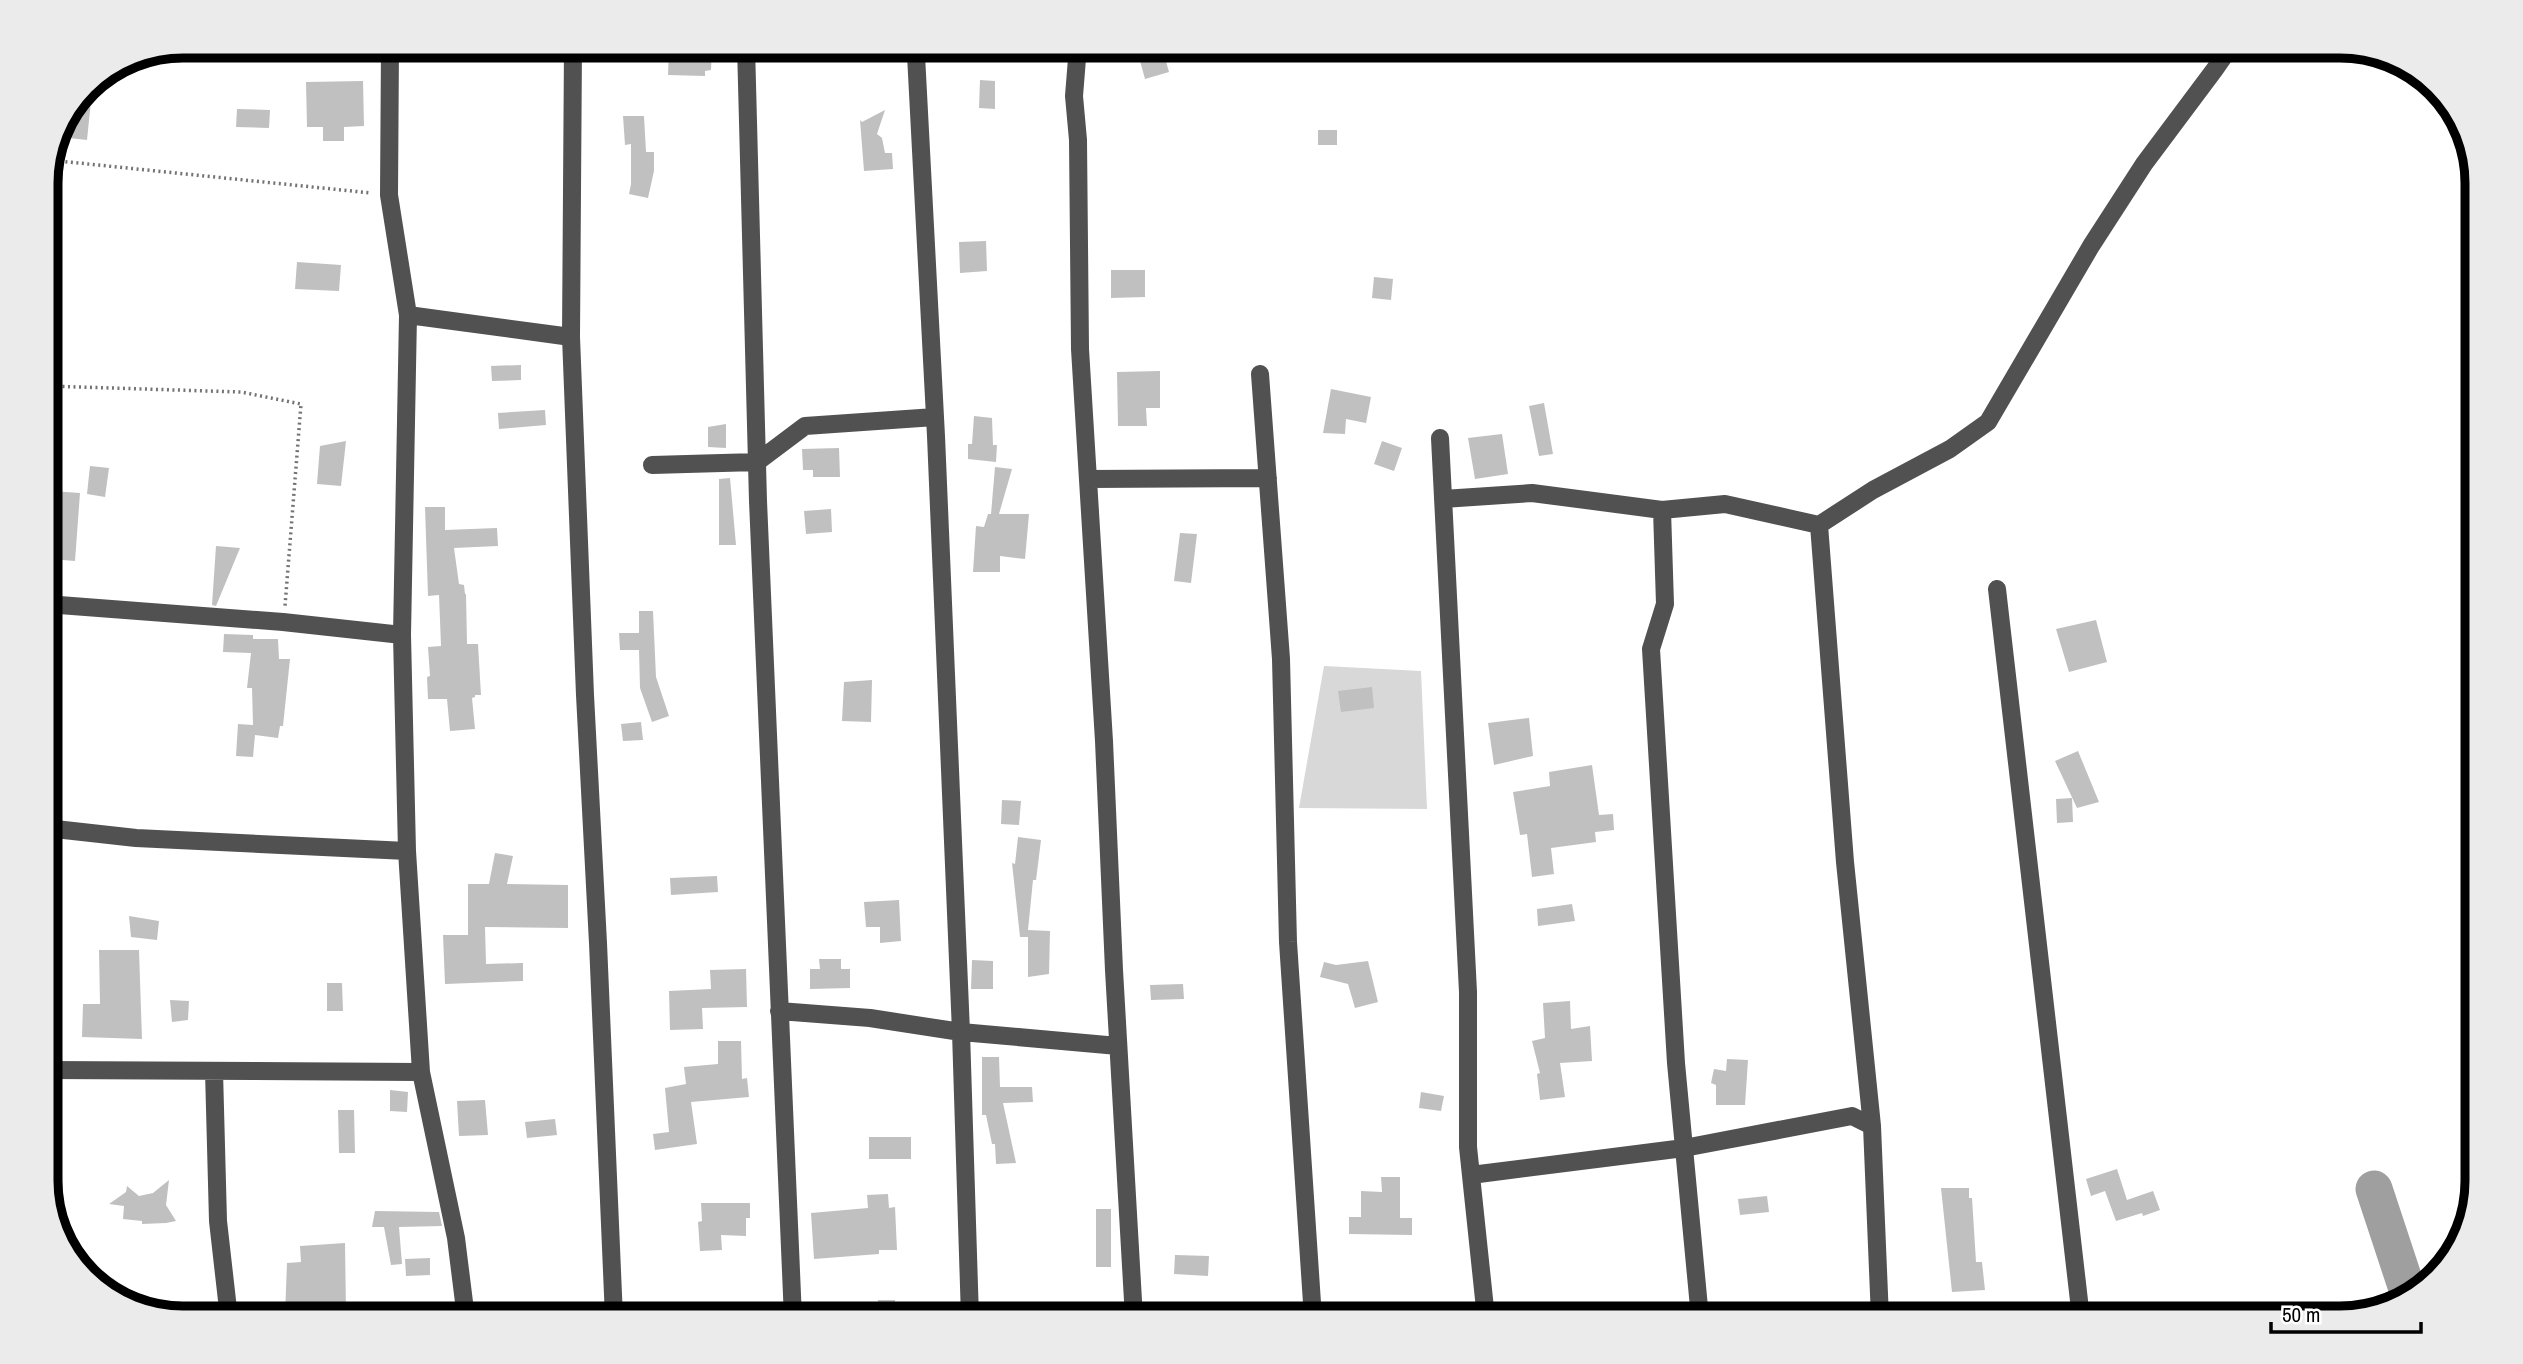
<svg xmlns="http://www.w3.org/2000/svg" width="2523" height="1364" viewBox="0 0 2523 1364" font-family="'Archivo Narrow',sans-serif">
<rect width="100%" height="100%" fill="#fff"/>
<path fill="#d8d8d8" d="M1324 666 1421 671 1427 809 1299 808Z"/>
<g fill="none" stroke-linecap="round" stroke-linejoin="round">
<path stroke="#9f9f9f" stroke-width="37" d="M2374 1189 2410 1298"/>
</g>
<path fill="#c0c0c0" d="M669 46H712L711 70 705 71V76L668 75Z
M1152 46 1155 56 1164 54 1169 72 1145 79 1137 50Z
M980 80 995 81V109L979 108Z
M93 81 87 140 69 138 72 106 86 85Z
M363 81 364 126 344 127V141H323V127H307L306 82Z
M237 109 270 110 269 128 236 127Z
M885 110 877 134 882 138 885 153H892L893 169 864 171 860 120 862 122Z
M623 116H644L646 152H654V171L648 198 629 194 631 184V144L625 145Z
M1318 130H1337V145H1318Z
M986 241 987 271 960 273 959 242Z
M297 262 341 265 339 291 295 289Z
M1111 270H1145V297L1111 298Z
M1374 277 1393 279 1391 300 1372 298Z
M521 365V380L492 381 491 366Z
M1160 371V408H1146L1147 426H1118L1117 372Z
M1331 389 1371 397 1366 423 1346 419 1345 434 1323 433Z
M1544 403 1553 454 1539 456 1529 406Z
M545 410 546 425 499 429 498 413Z
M974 416 992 418 993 445H997L996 462 968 459V444H972Z
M726 424V448L708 447V427Z
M1502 434 1508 474 1475 479 1468 438Z
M346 441 341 486 317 484 320 446Z
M1382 441 1402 448 1394 471 1374 464Z
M839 448 840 477H813V470H803L802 449Z
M90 466 109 468 105 497 87 494Z
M995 467 1012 469 999 514H1029L1025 559 1000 556V572H973L976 526 984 527 988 514H991Z
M730 478 736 545H719V479Z
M52 491 80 493 75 561 50 559 52 540H48Z
M425 507H445V530L497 528 498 546 454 548 459 584 464 585 465 594H466L467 644H478L481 695H475V697L472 698 475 729 450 731 447 699H428L427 677 430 676 428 647 441 646 439 595 428 596Z
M831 509 832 532 806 534 804 511Z
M1180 533 1197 534 1191 583 1174 581Z
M216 546 240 548 216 606 212 605Z
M639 611H653L656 677 669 716 652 722 640 688 639 650H620L619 633H639Z
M2096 620 2107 662 2069 672 2056 629Z
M224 634 253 635V639H278L279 659H290L283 726H280L278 738 255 735 253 757 236 756 238 724 253 725 252 688H247L251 653 223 652Z
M872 680 871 722 842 721 844 682Z
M1372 687 1374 708 1341 712 1338 691Z
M1529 718 1533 756 1494 765 1488 723Z
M641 722 643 740 623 741 621 724Z
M2078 751 2099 802 2077 808 2055 761Z
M1592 765 1599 815 1613 814 1614 830 1595 832 1596 842 1551 848 1554 874 1532 877 1527 834 1520 835 1513 792 1550 786 1549 772Z
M2072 798 2073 822 2057 823 2056 799Z
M1002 800 1021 801 1019 825 1001 824Z
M1018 837 1041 840 1036 880H1033L1028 930 1050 931 1049 974 1028 977V930V937H1020L1012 863 1015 864Z
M495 853 513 856 507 884 568 885V928L485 927 486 964 523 963V981L445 984 443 935H468V884H489Z
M717 876 718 892 671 895 670 878Z
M899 900 901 941 880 943V927H866L864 902Z
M1572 904 1575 921 1538 926 1537 909Z
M129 916 159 921 157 940 131 937Z
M99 950H139L142 1039 82 1037 83 1004H100Z
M819 959H841V969H850V988L810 989V969H820Z
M972 960 993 961V989H971Z
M1368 961 1378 1002 1355 1008 1348 984 1320 977 1324 962 1336 965Z
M746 969 747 1007 702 1008 703 1029 670 1030 669 991 711 989 710 970Z
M327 983H342L343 1011H327Z
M1183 984 1184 999 1151 1000 1150 985Z
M170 1000 189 1001 188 1020 172 1022Z
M1570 1001 1571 1029 1590 1026 1592 1061 1560 1063 1565 1097 1540 1100 1537 1074 1540 1073 1532 1041 1545 1038 1543 1003Z
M718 1041H741L742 1079 747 1078 749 1097 691 1102 697 1144 655 1150 653 1134 669 1132 665 1088 686 1084 684 1067 718 1064Z
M982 1057H999L1000 1087H1032L1033 1102 1003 1103 1016 1163 996 1164 995 1144H992L986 1115H982Z
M1727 1059 1748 1060 1745 1105H1716V1085L1711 1083 1714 1069 1726 1071Z
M390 1090 408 1092 407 1112 390 1111Z
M1421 1092 1444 1096 1441 1111 1419 1108Z
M485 1100 488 1135 459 1136 457 1101Z
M338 1110H354L355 1153H339Z
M555 1119 557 1135 527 1138 525 1122Z
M869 1137H911V1159H869Z
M2117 1169 2127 1200 2153 1191 2160 1210 2143 1216 2142 1213 2116 1221 2105 1191 2091 1196 2086 1179Z
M1381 1177H1400V1218H1412V1235L1349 1234V1217H1361V1191L1382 1192Z
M169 1180 166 1205 176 1221 166 1223 142 1224V1221L123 1219 124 1206 109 1204 126 1192 127 1186 139 1196 153 1193Z
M1941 1188H1969V1198H1972L1976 1262H1982L1985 1290 1952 1292Z
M888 1194 889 1208 895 1207 897 1250H879V1254L814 1259 811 1213 868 1208 867 1195Z
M1767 1196 1769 1212 1740 1215 1738 1199Z
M701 1203H750V1218H746V1236L721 1235 722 1250 700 1251 698 1222 702 1221Z
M1096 1209H1111V1267H1096Z
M375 1211 439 1212 442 1226 399 1227 402 1264 391 1265 384 1227H372Z
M345 1243 346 1312 285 1315 287 1263 301 1262 300 1246Z
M1175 1255 1209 1256 1208 1276 1174 1274Z
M430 1258V1275L406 1276 405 1259Z
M878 1300H895L896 1316H878Z"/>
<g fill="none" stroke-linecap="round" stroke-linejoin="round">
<path stroke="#737373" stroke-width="3.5" stroke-dasharray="2 3.5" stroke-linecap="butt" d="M49 160 371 193
M46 386 241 392 301 404 285 606"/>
<path stroke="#515151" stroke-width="18" d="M390 46 389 195 408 315 402 635 407 851 421 1072
M573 46 571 337 585 695 598 943 614 1318
M746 46 758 501 793 1318
M918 46 916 55 936 436 961 1032 970 1318
M1078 46 1074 96 1078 140 1080 349 1104 741 1114 970 1134 1318
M408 315 571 337
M1260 374 1281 659 1288 942 1313 1318
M1440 438 1468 992V1147L1486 1318
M652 465 757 462 805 426 935 417
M1088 479 1268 478
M1443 499 1532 493 1662 510 1725 504 1819 525
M1662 510 1665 604 1651 649 1676 1063 1700 1318
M1997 589 2081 1318
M46 604 283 622 402 635
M46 828 136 838 407 851
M779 1011 870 1018 961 1032 1118 1046
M46 1070 421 1072 456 1238 466 1318
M214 1071 218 1221 229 1318
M1471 1175 1684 1148 1852 1116 1872 1126
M1880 1318 1872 1126 1845 862 1819 525 1873 490 1950 449 1988 422 2091 246 2144 164 2215 69 2231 46"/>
</g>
<path d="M0 0H2523V1364H0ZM183 58H2340A125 125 0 0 1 2465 183V1181A125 125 0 0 1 2340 1306H183A125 125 0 0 1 58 1181V183A125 125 0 0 1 183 58Z" fill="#ebebeb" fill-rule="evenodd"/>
<path fill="none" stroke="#000" stroke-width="9" d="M183 58H2340A125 125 0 0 1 2465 183V1181A125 125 0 0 1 2340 1306H183A125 125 0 0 1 58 1181V183A125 125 0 0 1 183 58Z"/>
<path d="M2271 1322v10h150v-10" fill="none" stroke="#000000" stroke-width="3.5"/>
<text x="2282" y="1322" font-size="21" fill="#000000" stroke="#ffffff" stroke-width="5" paint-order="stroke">50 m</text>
</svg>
